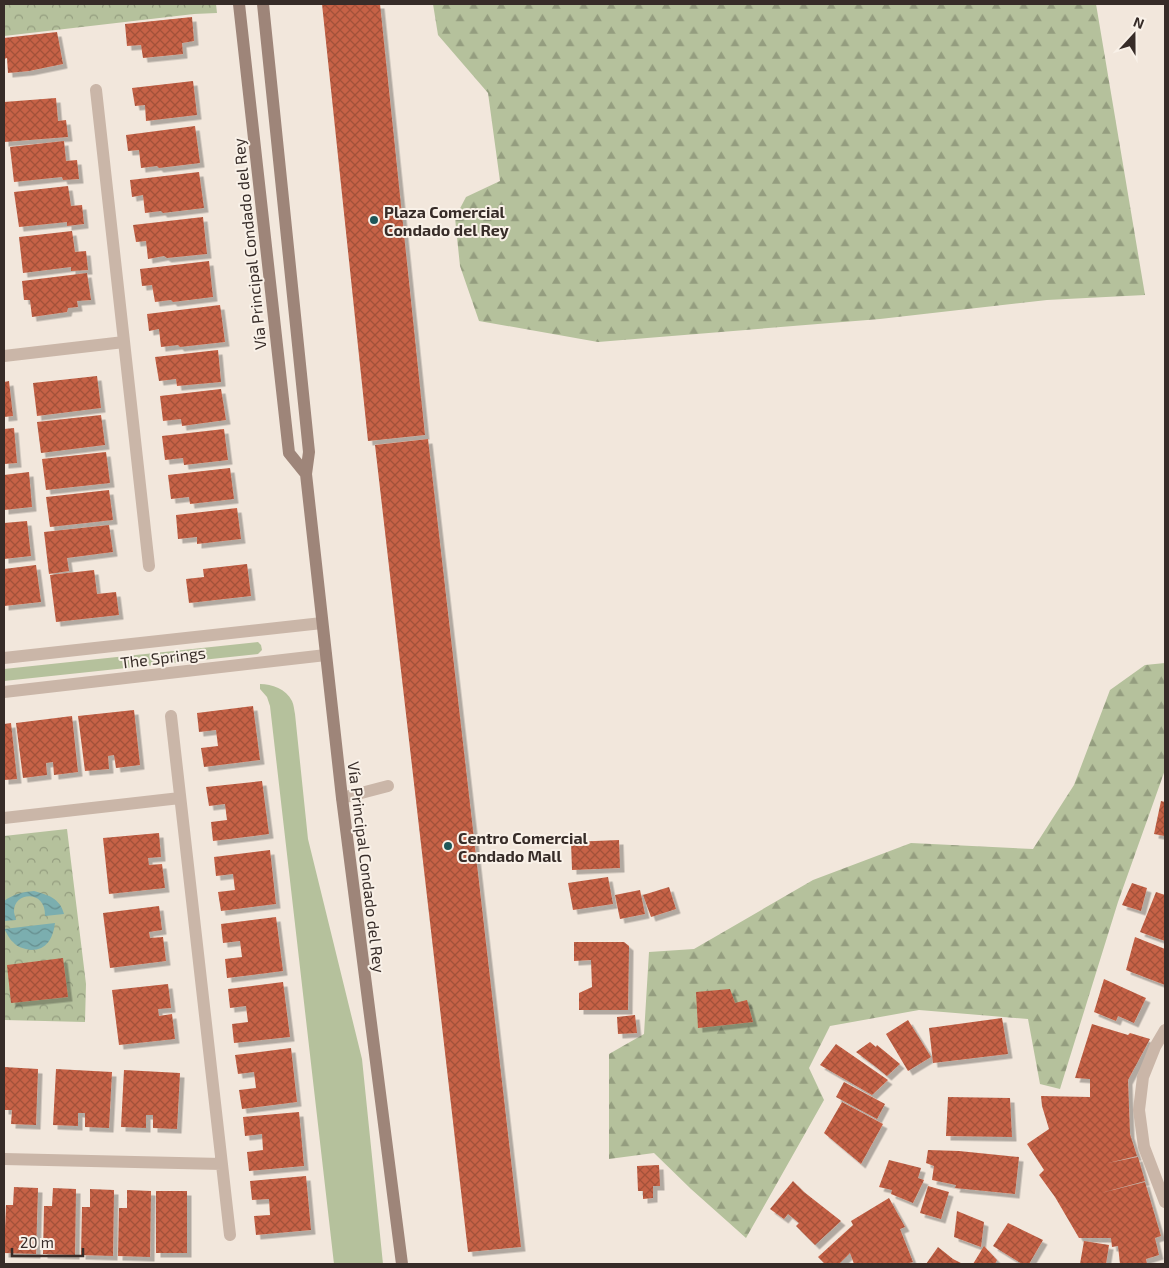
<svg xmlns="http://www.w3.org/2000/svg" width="1169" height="1268" viewBox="0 0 1169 1268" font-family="'Exo 2',sans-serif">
<defs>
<pattern id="forest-firs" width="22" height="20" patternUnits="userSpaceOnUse" patternTransform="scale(1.25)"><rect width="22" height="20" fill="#b5c19c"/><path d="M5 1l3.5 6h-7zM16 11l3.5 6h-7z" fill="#949d7f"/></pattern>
<pattern id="park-crowns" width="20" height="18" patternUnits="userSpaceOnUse" patternTransform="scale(1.25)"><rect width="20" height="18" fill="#b5c19c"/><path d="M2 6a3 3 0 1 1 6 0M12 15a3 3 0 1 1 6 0" fill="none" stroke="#949d7f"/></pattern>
<pattern id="water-waves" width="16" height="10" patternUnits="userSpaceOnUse" patternTransform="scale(1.25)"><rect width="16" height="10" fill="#7baeaf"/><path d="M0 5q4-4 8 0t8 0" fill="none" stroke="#668e8e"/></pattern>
<pattern id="building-cross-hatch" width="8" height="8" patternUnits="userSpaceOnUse" patternTransform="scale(1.25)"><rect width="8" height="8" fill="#c66246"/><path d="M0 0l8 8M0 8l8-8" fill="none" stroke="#a2513a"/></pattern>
<filter id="shadow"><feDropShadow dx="4.5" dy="4.5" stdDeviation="0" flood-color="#0004"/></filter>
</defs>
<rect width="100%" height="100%" fill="#f2e7dc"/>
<path fill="#b5c19c" d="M258 642 261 645 262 650 258 654 4 681V669Z
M260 684C272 684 286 689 292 701 294 705 294 710 295 714L308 839 362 1059 383 1264H334L270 706 267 697 260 689Z"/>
<path fill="url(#forest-firs)" d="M433 4H1096L1145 295 1047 300 880 319 598 342 479 321 460 266 455 218 466 197 500 181 488 93 438 35Z
M1165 663V770L1118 902 1060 1089 1040 1084 1028 1019 919 1010 830 1026 809 1068 824 1100 746 1238 691 1189 654 1153 609 1159V1054L644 1034 649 952 694 949 813 880 911 843 1033 849 1074 785 1110 690 1145 665Z"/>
<path fill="url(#park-crowns)" d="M4 4H216L217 13 194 14 4 36Z
M67 829 86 984 85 1022 4 1020V836Z"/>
<path fill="url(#water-waves)" d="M34 891C48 895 60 898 64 914L45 916C46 889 13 892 14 912 14 913 16 919 16 920L4 921V901C14 894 22 892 34 891Z
M55 923C53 938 47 950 31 950 24 949 17 947 13 942 9 939 7 933 4 929Z"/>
<path fill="url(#building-cross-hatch)" filter="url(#shadow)" d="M322 4H380L425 435 368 441Z
M192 17 194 41 182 43 183 54 143 58 141 45 127 46 125 24Z
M57 32 63 64 29 71 8 73 7 58 4 59V38Z
M193 81 197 115 146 121 145 105 135 106 132 88Z
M56 98 58 121 66 120 68 137 4 142V102Z
M195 126 200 163 159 168 157 166 141 168 139 150 128 151 126 135Z
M64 141 66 161 77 160 79 179 63 180 62 177 14 182 10 147Z
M199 172 204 208 163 213 161 211 145 213 143 195 132 197 130 180Z
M68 186 71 206 82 205 84 224 67 226V222L19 227 14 192Z
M203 217 207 254 167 258 164 256 148 259 146 241 136 242 133 225Z
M72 231 75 252 86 251 88 270 71 271V267L23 273 19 237Z
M209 261 213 297 173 302 171 300 155 302 152 285 142 286 140 269Z
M87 273 91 300 77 301 78 307 68 308 67 312 32 317 30 300H24L22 281Z
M220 305 225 342 180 347 178 345 161 347 159 329 149 331 147 314Z
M218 350 221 382 177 386 176 379 159 381 155 357Z
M97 376 101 408 37 416 33 383Z
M9 381 13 416 4 417V382Z
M221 389 226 420 182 426 181 419 163 421 160 396Z
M101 415 105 445 41 453 37 422Z
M14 428 17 463 4 464V429Z
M224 429 228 460 184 465 183 458 165 460 162 436Z
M428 439 521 1247 468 1252 375 445Z
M106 452 110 483 46 490 42 459Z
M230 468 234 499 190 504 189 497 171 499 168 475Z
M29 472 32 507 4 510V475Z
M109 490 113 520 50 527 46 497Z
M237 508 241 539 197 544V537L178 539 176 515Z
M27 521 31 556 4 559V523Z
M109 525 113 552 67 558 69 571 49 574 44 532Z
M247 564 251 596 189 603 186 579 204 577 203 569Z
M36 565 41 602 4 606V569Z
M94 570 97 594 116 592 119 615 56 622 50 575Z
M253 706 260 760 204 767 201 748 218 746 216 730 199 732 197 713Z
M134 710 140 765 116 768 114 755 108 756 109 769 85 771 78 716Z
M72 716 78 772 54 775 53 762 46 763 47 775 23 778 16 723Z
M11 723 17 779 4 780V724Z
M262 781 269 834 213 841 211 822 227 820 225 804 209 806 206 787Z
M1161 801 1165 802V836L1154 834Z
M159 833 161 857 148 858 149 865 162 864 165 888 109 894 103 838Z
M619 840 620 868 572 870 571 842Z
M270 850 276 904 221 911 218 892 235 890 233 874 216 876 214 857Z
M608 877 613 904 573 910 568 883Z
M1132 883 1147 888 1141 911 1122 905Z
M669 887 676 909 651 917 643 895Z
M640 890 645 914 620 919 615 895Z
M1156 892 1165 895V941L1140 932Z
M159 906 162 930 149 932 150 938 163 937 166 961 110 968 103 913Z
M276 917 283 971 227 978 225 959 242 957 240 941 223 943 221 924Z
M1135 937 1165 949V985L1126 970Z
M574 942H624L629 946 628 1010H579V993L592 987 591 960 574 961Z
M63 958 68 997 11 1003 7 965Z
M1104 979 1146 998 1134 1023 1118 1016 1116 1021 1094 1012Z
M283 982 290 1037 234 1043 232 1024 248 1022 246 1006 230 1008 228 989Z
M168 984 171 1008 158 1009 159 1016 172 1014 175 1039 119 1045 112 990Z
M730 989 735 1003 747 1000 753 1022 698 1028 696 992Z
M635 1015 637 1033 618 1034 617 1017Z
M1002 1018 1008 1054 933 1063 929 1028Z
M908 1020 931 1057 908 1071 886 1034Z
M1092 1024 1128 1035 1130 1033 1150 1039 1128 1080 1130 1134 1137 1156 1108 1163 1138 1157 1145 1181 1101 1193 1145 1182 1161 1236 1155 1238 1159 1255 1146 1259 1147 1264H1120L1118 1246 1112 1247 1111 1238H1079L1055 1197 1039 1175 1044 1170 1027 1144 1049 1129 1042 1106 1041 1096 1090 1097V1079L1075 1078Z
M870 1042 876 1047 877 1045 900 1064 887 1076 876 1067 856 1052Z
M836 1044 888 1080 872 1095 820 1065Z
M291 1048 297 1102 242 1109 239 1090 256 1088 254 1072 238 1074 235 1055Z
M4 1067 38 1069 36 1125 11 1124 12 1110H4Z
M56 1069 112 1072 109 1128 85 1127V1113H78V1126L53 1125Z
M124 1070 180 1073 177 1129 153 1128V1115H146V1128L121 1127Z
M844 1082 885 1104 877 1119 836 1097Z
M948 1097 1010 1098 1012 1137 946 1136Z
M842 1102 883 1124 861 1164 824 1133Z
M299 1112 304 1166 249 1171 247 1152 263 1150 262 1134 245 1136 243 1117Z
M928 1150 959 1151 1019 1157 1015 1194 955 1188 956 1185 932 1180 934 1166 926 1163Z
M889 1160 921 1168 918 1178 924 1180 913 1203 891 1194 892 1190 879 1187Z
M659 1165 660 1186H653V1198L643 1199V1191H638L637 1166Z
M306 1176 311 1230 256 1235 254 1216 270 1215 269 1199 252 1200 250 1181Z
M793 1181 804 1192 841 1221 815 1245 796 1226 799 1223 788 1214 784 1219 770 1209Z
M928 1186 949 1192 941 1219 920 1213Z
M14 1187 38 1188 36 1254 4 1253 6 1205H13Z
M53 1188 76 1189 75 1255 43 1254 44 1206H52Z
M90 1189 114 1190 113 1256 81 1255 82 1207H90Z
M127 1190 151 1191 150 1257 118 1256 119 1208H127Z
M156 1191H187V1253H156Z
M889 1198 905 1227 900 1229 913 1262 906 1264H854L850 1253 839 1264H825L818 1257 853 1225 851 1221Z
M957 1211 984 1222 981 1247 954 1237Z
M1008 1223 1043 1240 1029 1264H1022L993 1246Z
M1084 1241 1109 1245 1106 1264H1080Z
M984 1246 997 1260 995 1264H973Z
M938 1247 953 1259 963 1264H926Z"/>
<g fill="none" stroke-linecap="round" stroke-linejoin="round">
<path stroke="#cab6a8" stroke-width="12" d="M342 798 388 786"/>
<path stroke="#cab6a8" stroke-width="12" d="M96 90 149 566
M4 356 124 342
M4 658 322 623
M4 692 326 655
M171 716 230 1235
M4 818 180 798
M1165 1030 1155 1047 1143 1077 1139 1110 1144 1147 1165 1202
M4 1159 222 1164"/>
<path stroke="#9e8579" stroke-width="12" d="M239 4 289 453 306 474
M263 4 309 452 306 474 342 798 402 1264"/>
</g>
<g fill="#1e5658" stroke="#f9f1e8" stroke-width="2">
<circle cx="374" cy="220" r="5"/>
<circle cx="448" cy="846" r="5"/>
</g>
<g text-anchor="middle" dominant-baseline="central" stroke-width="4" stroke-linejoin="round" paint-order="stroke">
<g font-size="16" font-weight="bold" fill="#372c28" stroke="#f9f1e8" text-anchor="start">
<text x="384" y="211">Plaza Comercial<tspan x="384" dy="18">Condado del Rey</tspan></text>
<text x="458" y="837">Centro Comercial<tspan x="458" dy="18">Condado Mall</tspan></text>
</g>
<g font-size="16" fill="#372c28" stroke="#f9f1e8">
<text transform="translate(249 244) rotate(-96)">Vía Principal Condado del Rey</text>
<text transform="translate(163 657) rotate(-7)">The Springs</text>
<text transform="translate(367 867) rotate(83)">Vía Principal Condado del Rey</text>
</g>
</g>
<rect width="1169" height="1268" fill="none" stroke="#372c28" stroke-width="10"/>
<g transform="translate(1134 35) rotate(21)" stroke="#f9f1e8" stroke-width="4" paint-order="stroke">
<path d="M0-4L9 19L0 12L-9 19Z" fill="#372c28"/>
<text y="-8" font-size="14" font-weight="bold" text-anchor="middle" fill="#372c28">N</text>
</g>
<path d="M12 1248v8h71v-8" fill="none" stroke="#372c28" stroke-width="2.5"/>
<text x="20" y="1248" font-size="15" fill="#372c28" stroke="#f9f1e8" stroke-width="4" paint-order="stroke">20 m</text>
</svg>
